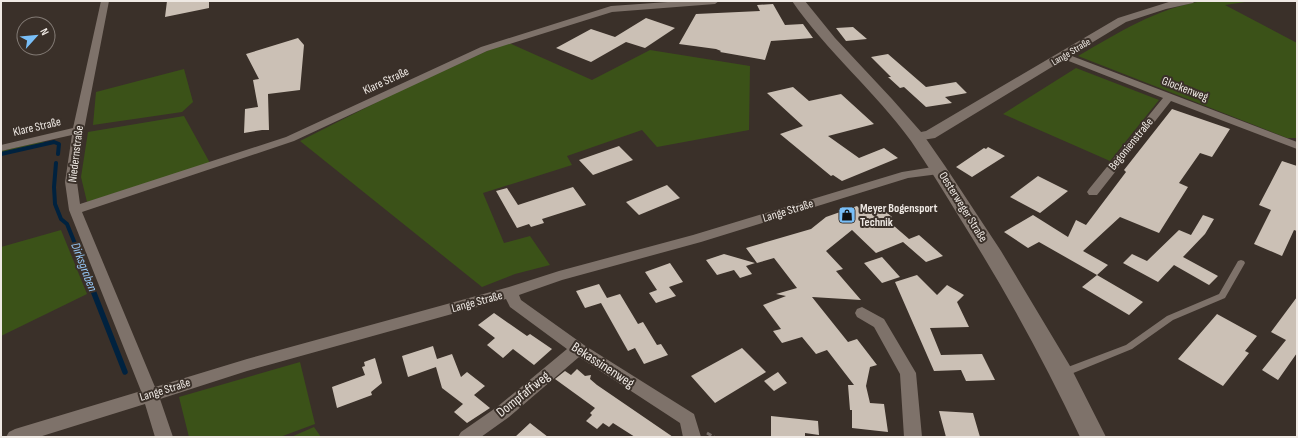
<svg xmlns="http://www.w3.org/2000/svg" width="1298" height="438" viewBox="0 0 1298 438" font-family="'Sofia Sans Condensed',sans-serif">
<rect width="100%" height="100%" fill="#3a3029"/>
<path fill="#3b5218" d="M1203 1H1252L1225 5 1297 43V138H1287L1078 56C1118 33 1157 8 1203 1Z
M509 43 592 80 650 50 750 66 749 130 657 147 642 130 567 156 572 165 483 193 504 243 530 236 550 265 515 274 482 287 300 141 399 91 487 51Z
M1076 68 1159 100 1110 161 1003 114Z
M184 69 193 102 182 112 93 125 96 92Z
M184 116 210 163 87 202 81 177 88 132Z
M41 142H55L1 155V151Z
M61 230 87 294 1 336V247Z
M300 362 315 424 280 437H189L179 397Z
M314 427 321 437H291Z"/>
<g fill="none" stroke-linecap="round" stroke-linejoin="round">
<path stroke="#00223f" stroke-width="4" d="M1 154 54 142 59 144 58 154
M56 163 54 187 55 204 61 219 67 224 80 256"/>
<path stroke="#00223f" stroke-width="5.5" d="M79 255 125 372"/>
</g>
<path fill="#cbc0b5" d="M167 1H209V8L165 17Z
M773 4 785 25 803 24 813 38 771 41 765 60 720 52 721 51 716 49 679 44 696 14 760 11 757 5Z
M646 18 675 28 645 48 626 42 591 62 556 48 591 29 615 37Z
M853 27 867 39 846 41 836 28Z
M298 38 304 45 300 90 268 94 269 130H262L244 133 245 109 258 107 253 80 259 79 246 54Z
M888 54 926 87 956 82 967 93 945 97 952 103 926 107 904 87 900 88 888 77H891L871 57Z
M793 87 809 101 841 94 874 124 828 136 859 158 884 148 898 158 842 181 833 175 831 176 780 134 803 126 767 93Z
M1172 109 1230 129 1212 157 1200 153 1179 183 1188 187 1159 233 1120 217 1083 251 1108 265 1097 275 1039 242 1028 248 1004 232 1033 215 1068 237 1076 220 1086 225 1126 172 1124 170Z
M619 146 633 160 593 175 579 160Z
M988 147 1005 156 972 177 956 167 984 148 986 149Z
M1282 161 1297 166V231L1294 230 1282 256 1254 244 1271 210 1259 205Z
M1038 176 1068 191 1040 213 1010 197Z
M667 185 680 198 639 215 626 202Z
M573 187 586 205 542 219 544 223 531 227 529 224 517 228 496 191 507 188 518 205Z
M878 205 892 217 886 219 909 239 919 235 943 256 926 262 903 242 876 253 852 230 826 251 843 269 836 271 861 300 812 297 848 342 857 339 877 365 870 367 866 386 870 403 884 404 888 432 852 428V410H850L848 385H854L827 350 816 354 802 337 782 343 773 331 781 329 763 305 786 296 776 294 797 288 774 258 757 263 746 248 811 229 826 217 857 206 862 211Z
M1203 215 1214 219 1205 234 1183 257 1218 276 1209 285 1174 265 1158 282 1123 263 1132 254 1147 261 1179 230 1191 235Z
M724 254 755 263 746 266 752 274 740 278 734 270 717 275 706 260Z
M882 257 900 277 882 283 864 263Z
M670 263 683 282 669 287 676 296 656 303 649 293 657 290 645 272Z
M917 275 937 295 947 285 964 295 957 302 969 327 930 328 941 355 982 354 995 380 966 381 961 370 934 371 895 282Z
M1097 275 1133 296 1143 302 1129 315 1082 287Z
M599 284 607 298 620 294 638 324 643 322 657 345 661 344 668 355 644 364 635 348 628 351 601 303 585 308 576 291Z
M1297 297V353L1278 380 1262 370 1286 340 1271 332Z
M494 313 527 336 530 334 552 349 534 365 513 349 503 358 487 345 495 338 478 325Z
M1217 314 1257 336 1245 351 1249 353 1223 386 1178 359Z
M433 346 437 359 452 354 461 377 467 372 485 386 474 395 490 408 467 423 454 412 463 404 442 388 436 367 408 377 402 356Z
M742 348 766 372 715 403 691 376Z
M375 358 382 383 371 392 372 395 337 408 332 387 365 375 362 367 365 366 364 362Z
M577 369 585 376 591 375 590 379 597 385 673 437H635L613 423 609 427 603 423 597 429 586 421 592 415 590 413 595 408 555 379 565 371 571 375Z
M778 372 787 383 774 391 764 381Z
M939 411 973 413 980 437H946Z
M771 416 818 421 819 435 805 433V437H771Z
M530 423 548 437H515Z"/>
<g fill="none" stroke-linecap="round" stroke-linejoin="round">
<path stroke="#786f69" stroke-width="3" stroke-dasharray="5 2.5" stroke-linecap="butt" d="M707 433 714 437"/>
<path fill="#7e726a" fill-rule="evenodd" d="M1241 260 1244 261 1245 263 1225 298 1173 320 1132 349 1066 376 1063 377 1060 376 1059 373 1060 370 1126 345 1167 316 1219 294 1238 261Z"/>
<path fill="#7e726a" fill-rule="evenodd" d="M101 1H109L84 130 77 182 80 204 286 137 481 47 611 6 682 1H719L715 4 612 12 487 51 294 141 82 212 155 387 247 359 509 287 559 271 693 235 902 172 939 166 943 167 945 170 943 173 939 174 908 178 701 242 562 280 519 295 521 300 584 345 694 414 701 437H683L680 423 579 357 509 417 481 437H458L461 432 497 407 567 349 510 307 506 299 247 371 160 399 173 437H155L145 404 39 437H6L9 432 15 429 141 391 69 210 65 182 72 135 1 151V145L73 128Z
M1064 53 1297 142V149L1171 101 1097 195H1089L1087 192 1089 189 1163 98 1061 58 1059 56Z
M862 307 884 319 916 373 922 437H904L900 374 874 327 857 317 855 313 857 309Z"/>
<path fill="#7e726a" fill-rule="evenodd" d="M1172 1H1195L1193 3 1166 9 1126 22 935 138 916 141 911 140 909 137 911 134 926 131 1118 18Z"/>
<path fill="#7e726a" fill-rule="evenodd" d="M792 1H805L835 38 892 99 922 133 945 166 1001 251 1070 366 1106 437H1080C1045 362 1005 290 961 220 945 194 929 167 911 141 875 91 827 52 792 1Z"/>
</g>
<defs>
<g id="shop-square" transform="scale(0.9)"><rect x="-9" y="-9" width="18" height="18" rx="4" fill="#79bff8" stroke="#3a3029"/><path d="M-5-2.5h2.3a2.7 3.5 0 0 1 5.4 0H5L5.5 6h-11ZM-1.5-2.5h3a1.5 2.3 0 0 0-3 0Z" fill="#111"/></g>
</defs>
<g fill-rule="evenodd">
<use href="#shop-square" x="847" y="215"/>
</g>
<g text-anchor="middle" dominant-baseline="central" stroke-width="4" stroke-linejoin="round" paint-order="stroke">
<g font-size="10" fill="#efe9e4" stroke="#3a3029">
<text transform="translate(1071 52) rotate(-31)">Lange Straße</text>
</g>
<g font-size="12" fill="#efe9e4" stroke="#3a3029">
<text transform="translate(386 81) rotate(-25)">Klare Straße</text>
<text transform="translate(1185 89) rotate(21)">Glockenweg</text>
<text transform="translate(37 127) rotate(-13)">Klare Straße</text>
<text transform="translate(1131 144) rotate(-51)">Begonienstraße</text>
<text transform="translate(76 154) rotate(-83)">Niedernstraße</text>
<text transform="translate(963 207) rotate(58)">Oesterweger Straße</text>
<text transform="translate(788 211) rotate(-17)">Lange Straße</text>
<text transform="translate(477 302) rotate(-15)">Lange Straße</text>
<text transform="translate(165 390) rotate(-17)">Lange Straße</text>
</g>
<g font-size="12" font-weight="bold" fill="#efe9e4" stroke="#3a3029" text-anchor="start">
<text x="860" y="208">Meyer Bogensport<tspan x="860" dy="14">Technik</tspan></text>
</g>
<g font-size="13" font-style="italic" fill="#94c5f4" stroke="#3a3029">
<text transform="translate(84 267) rotate(69)">Dirksgraben</text>
</g>
<g font-size="14" fill="#efe9e4" stroke="#3a3029">
<text transform="translate(603 365) rotate(33)">Bekassinenweg</text>
<text transform="translate(523 394) rotate(-39)">Dompfaffweg</text>
</g>
</g>
<rect width="1298" height="438" fill="none" stroke="#efe9e4" stroke-width="4"/>
<g transform="translate(36 36) rotate(63)"><circle r="19" fill="#3a3029" stroke="#827a74"/>
<path d="M0-3L7 15L0 10L-7 15Z" fill="#79bff8"/>
<text y="-6" font-size="11" font-weight="bold" text-anchor="middle" fill="#efe9e4">N</text>
</g>
</svg>
